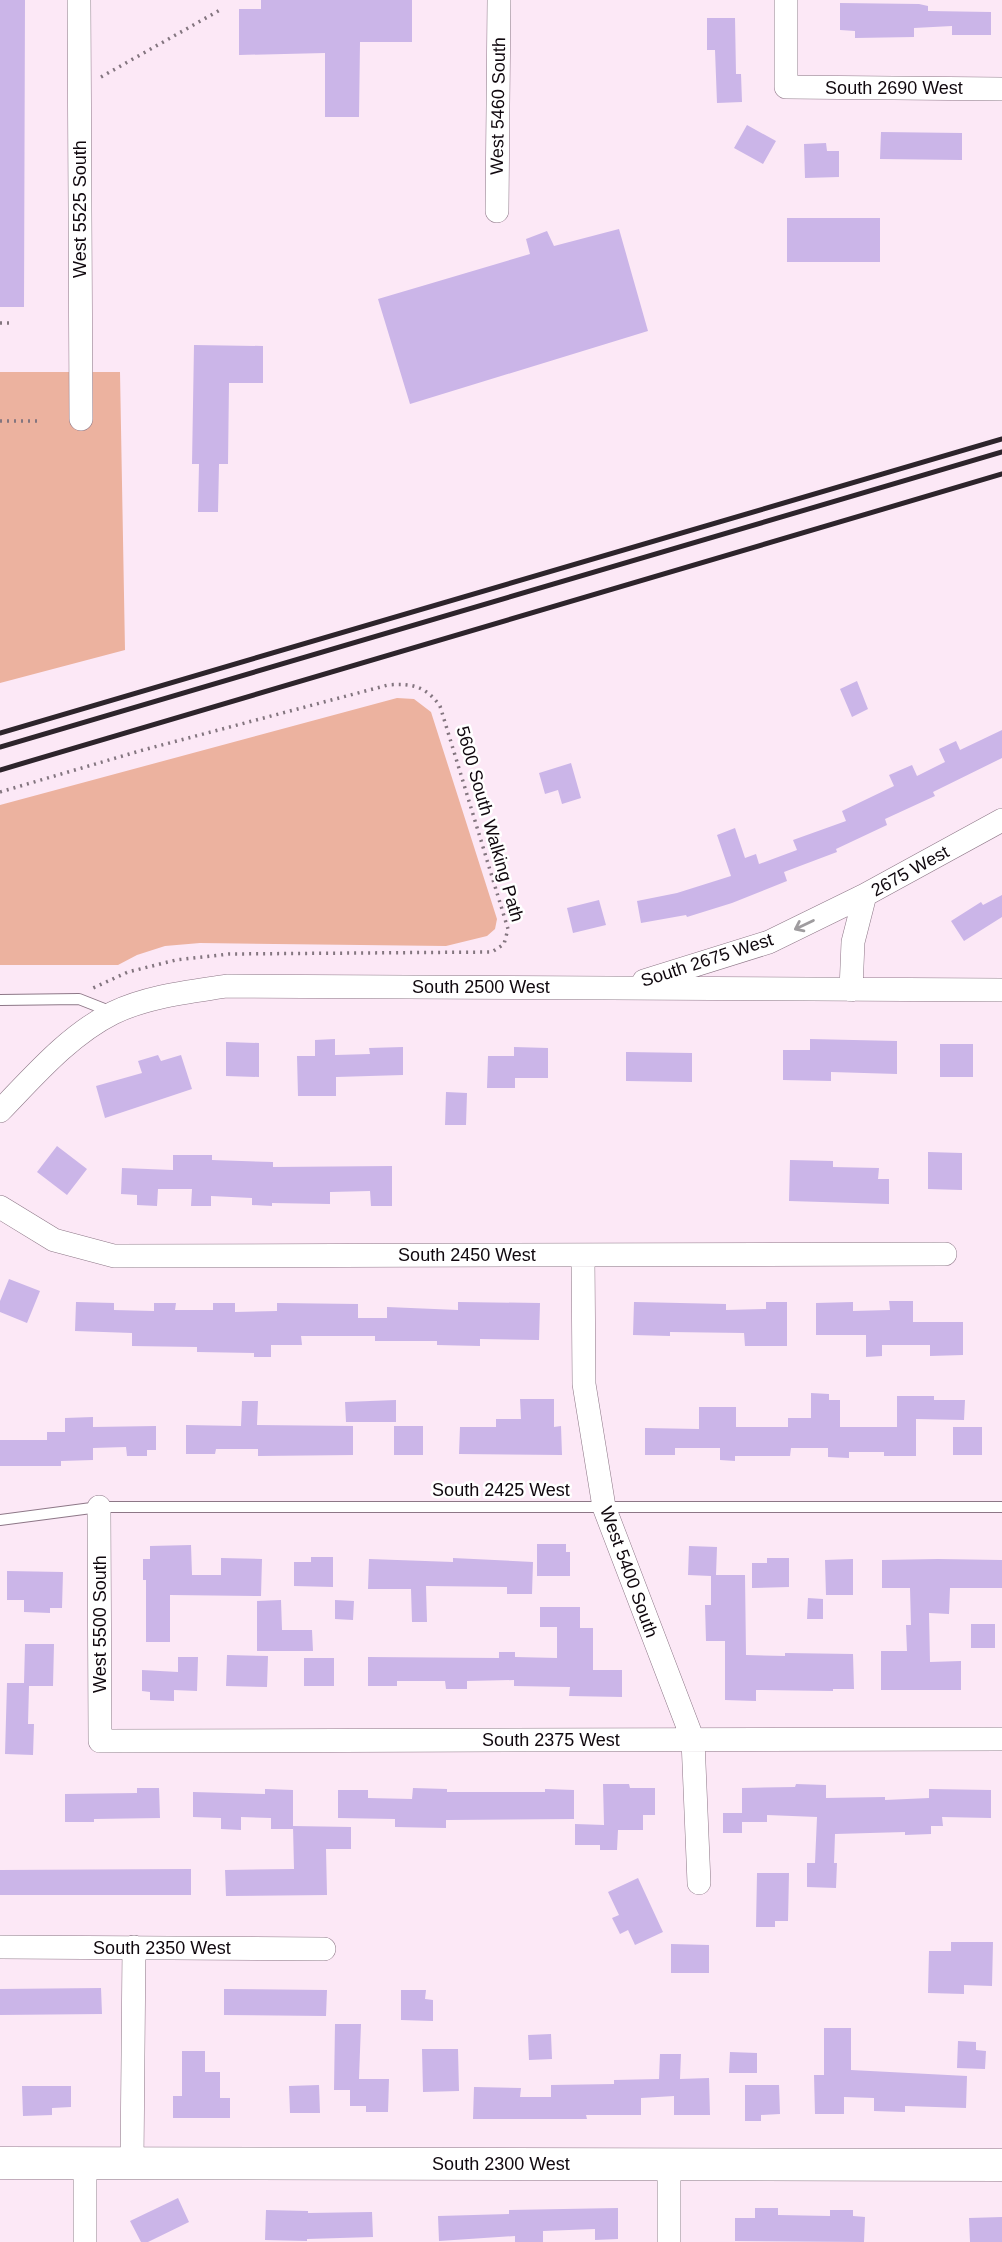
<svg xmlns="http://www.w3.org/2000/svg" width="1002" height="2242" viewBox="0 0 1002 2242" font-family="Helvetica,sans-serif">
<rect width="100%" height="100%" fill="#fce8f6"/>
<path fill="#ecb29f" d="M0 372H120L125 650 0 683Z
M397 698 414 699 431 712 497 919 495 929 487 936 446 946 200 943 165 946 137 955 118 965H0V805Z"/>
<path fill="#cbb5e8" d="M0 0H25L24 307H0Z
M261 0H412V42H360L359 117H325V53L239 55V9H261Z
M840 3 919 4 928 6V11L991 12V35H952V26L914 28V37L855 38V31L840 30Z
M707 18H735L736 74H741L742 102 717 103 715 50H707Z
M747 125 776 141 763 164 734 148Z
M881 132 962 133V160L880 159Z
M826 143 827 151H839V177L805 178 804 144Z
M787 218H880V262H787Z
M619 229 648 331 410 404 378 299 530 254 526 239 547 231 554 246Z
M194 345 263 346V383H229L228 464H219L218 512H198L199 464H192Z
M857 681 868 709 852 717 840 689Z
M1002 730V758L933 792 935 796 885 819 887 825 836 849 837 852 784 872 787 881 732 903 687 917 686 915 641 923 637 901 677 893 731 876 717 835 735 828 745 858 756 854 759 864 797 850 793 840 846 821 842 811 894 786 889 775 912 765 917 776 945 762 939 749 956 741 960 750Z
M571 763 581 798 562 804 558 790 545 794 539 773Z
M1002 895V917L964 941 951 921 981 902 983 905Z
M599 900 606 925 573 933 567 908Z
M335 1039V1055L370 1054 369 1048 403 1047V1075L336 1077V1096H298L297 1056H315V1040Z
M810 1039 897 1041V1074L831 1072V1081L783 1080V1050H810Z
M226 1042 259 1043V1077L226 1076Z
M940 1044H973V1077H940Z
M514 1047 548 1048V1078H515V1088H487L488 1056H514Z
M626 1052 692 1053V1082L626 1081Z
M158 1055 161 1061 181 1055 192 1089 105 1118 96 1086 142 1073 138 1061Z
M446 1092 467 1093 466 1125H445Z
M57 1146 87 1169 67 1195 37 1172Z
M928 1152 962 1153V1190L928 1189Z
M173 1155H212V1160L273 1162V1167L392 1166V1206H371L370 1191 330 1192V1204L272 1203V1206L252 1205V1198L211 1196V1206H191L192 1189H158L157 1206 137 1205V1195L121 1194 122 1168 173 1170Z
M790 1160 833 1161V1167L879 1168 878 1179H889V1204L789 1201Z
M9 1279 40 1291 27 1323 0 1312V1301Z
M889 1301H913V1322H963V1355L930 1356V1345H882V1356L866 1357V1335H816V1303L853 1302V1311L890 1310Z
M76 1302 114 1303V1310L154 1311V1303H176L175 1310H213V1303H235V1312L277 1311V1303L358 1304V1318H387V1307L458 1310V1302L540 1303 539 1340 480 1339V1346L437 1345V1341H375V1336H301L302 1345H271V1357H254V1353L197 1352V1347L132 1346V1333L75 1331Z
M634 1302 726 1304V1310L766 1309V1302H787V1346H745L744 1333 670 1332V1336L633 1335Z
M811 1393 829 1394V1400H840V1427H897V1396H934V1400H965L964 1420 916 1419V1456H884V1452H849V1458L828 1457V1448H791L790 1456H735V1461L720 1460V1448H675V1455H645V1428L699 1429V1407H736V1427H788V1418H811Z
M520 1399H554V1427L561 1426 562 1455 459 1454 460 1427H496V1419H521Z
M396 1400V1422H346L345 1402Z
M242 1401H258L257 1425 353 1426V1455L258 1456V1449H216L215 1454H186V1425L241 1426Z
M93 1417V1427L156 1426V1450H147V1456H127L126 1447 93 1448V1460L61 1461V1466H0V1440H47V1432H65V1418Z
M394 1426H423V1455H394Z
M953 1427H982V1455H953Z
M537 1544H566V1552H570V1576H537Z
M191 1545 192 1575H221V1558L262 1559 261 1596 170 1595V1642H146V1580H143V1559H150V1546Z
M689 1546 717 1547 716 1575H745L746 1655 785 1656V1653L853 1654 854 1689H833V1691L756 1690V1701L725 1700V1641H706L705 1605H711V1576L688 1575Z
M311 1557H333V1587L294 1586V1562H311Z
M453 1558 533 1562 532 1594H507V1587L426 1586 427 1622H412L411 1589H368L369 1559 453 1562Z
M767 1558H789V1587L752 1588V1563H767Z
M853 1559V1595H826L825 1560Z
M938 1559 1002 1560V1588H950L949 1614 929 1613 930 1662 961 1661V1690H881V1651H907L906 1625H911L910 1588H882V1560Z
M7 1571 63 1572 62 1608H50V1613L24 1612V1600H7Z
M808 1598 823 1599V1619H807Z
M281 1600 282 1630H312L313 1651H257V1601Z
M335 1600 354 1601 353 1620 335 1619Z
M540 1607H580V1628H593V1670H622V1697L569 1696 570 1687 514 1686V1680L467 1681V1689H446L445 1681H397V1686H368V1657L499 1658V1652H515V1657L557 1658V1627H540Z
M971 1624H995V1648H971Z
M25 1644H54L53 1686H29L28 1724H34L33 1755 5 1754 7 1683H24Z
M227 1655 268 1656 267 1687 226 1686Z
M178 1657H198L197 1691 174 1690V1701L150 1700V1692L142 1691V1670L178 1672Z
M304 1658H334V1686H304Z
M603 1784H629L630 1788H655V1815H643V1830H618L617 1850H600V1845H575V1824L604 1825Z
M796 1784 826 1785V1798L885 1797V1800L929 1798V1789L991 1790V1818L942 1817 943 1826H931V1834L905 1835V1832L835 1834 834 1863H837L836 1888 807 1887V1863H815L817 1817 767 1815V1822H742V1788L795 1787Z
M137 1788H159L160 1818 94 1819V1822H65V1794L137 1793Z
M413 1788 447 1789V1792H545V1789L574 1790V1819L446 1820V1828L395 1827V1819L338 1818V1790H368V1798L412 1799Z
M265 1789 293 1790V1829H271V1818L241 1817V1830L221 1829V1818L193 1817V1792L265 1794Z
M723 1813H742V1833H723Z
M293 1826 351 1827V1849H326L327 1895 226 1896 225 1870 294 1869Z
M191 1869V1895H0V1870Z
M757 1873H789L788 1921H775V1927H756Z
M638 1878 663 1932 635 1945 628 1930 620 1934 612 1918 619 1915 608 1892Z
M951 1942H993L992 1986 964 1985V1994L928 1993 929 1951H951Z
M671 1944 709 1945V1973H671Z
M101 1988 102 2014 0 2015V1989Z
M224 1989 327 1990 326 2016 224 2015Z
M401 1990H426L425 1999 433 2000V2021L401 2020Z
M335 2024H361L359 2079H389L388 2112H366V2106H350V2090H334Z
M824 2028H851V2070L967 2076 966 2108 905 2106V2112L874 2111V2098L844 2097V2114H815L814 2075H824Z
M551 2034 552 2059 529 2060 528 2035Z
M958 2041 976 2042V2050L986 2051 985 2069 957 2068Z
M422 2049H458L459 2091 423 2092Z
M182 2051H205V2072H220V2098H230V2118H173V2096H182Z
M730 2052 757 2053V2073H729Z
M660 2054H681L680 2079 709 2078 710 2115H674V2096L641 2098V2115H586L587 2119H473L474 2087 521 2088 520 2097H551V2085L614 2084V2080L659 2079Z
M319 2085 320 2113H290L289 2086Z
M745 2085H779L780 2114 761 2115V2121H745Z
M22 2086H71V2107L52 2108V2115L23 2116Z
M178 2198 189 2222 148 2242H141L130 2221Z
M618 2208V2239L595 2240V2229L543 2231V2242H515V2236L439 2241 438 2216 509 2214V2210Z
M755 2208H778V2215L830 2216V2210H853V2216L865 2217 864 2242 735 2241V2218H755Z
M266 2210 308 2211V2213L372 2212 373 2237 307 2239V2241L265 2240Z
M1002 2217V2242H970L969 2218Z"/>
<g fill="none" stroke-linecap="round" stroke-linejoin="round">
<g stroke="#8d7787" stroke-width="12">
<path id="lane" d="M0 1000 79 999 112 1012
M0 1520 99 1507H1002"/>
</g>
<g stroke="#8d7787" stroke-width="24">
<path id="street" d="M79 0 81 419
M786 0V87L1002 89
M497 211 499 0
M644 981 769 942 865 895
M851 990 853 942 865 895 1002 820
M0 1111C34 1076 69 1035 113 1013 148 996 189 992 227 986L1002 990
M0 1207 54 1240 114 1256 945 1254
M583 1255 584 1384 604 1507 693 1740 699 1883
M99 1507 100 1741 1002 1739
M0 1947 324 1949
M85 2163V2242
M132 2163 134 1947
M669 2164V2242"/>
</g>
<g stroke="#8d7787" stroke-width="33">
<path id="secondary" d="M0 2163 1002 2165"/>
</g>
<path stroke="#83757f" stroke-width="3.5" stroke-dasharray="2 5" stroke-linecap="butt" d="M101 77 220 10
M0 323H13
M0 421H40
M0 792 143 750 388 685C411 683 426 686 440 706L508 929 504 944 492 952 229 954 176 960 128 972 93 988"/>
<use href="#lane" stroke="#fff" stroke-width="10"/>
<use href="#street" stroke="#fff" stroke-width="23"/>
<use href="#secondary" stroke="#fff" stroke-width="32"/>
<path stroke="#2d242b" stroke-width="5" d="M0 733 1002 439
M0 747 1002 452
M0 770 1002 474"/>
</g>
<defs><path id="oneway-shaft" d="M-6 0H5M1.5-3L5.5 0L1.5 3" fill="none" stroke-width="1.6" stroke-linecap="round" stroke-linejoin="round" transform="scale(1.75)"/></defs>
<use stroke="#9f9c9f" href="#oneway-shaft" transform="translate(804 925) rotate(154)"/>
<g text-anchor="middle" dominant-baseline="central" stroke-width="5" stroke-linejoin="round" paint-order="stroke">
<g font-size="18" fill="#10080e" stroke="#fff">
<text x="894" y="88">South 2690 West</text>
<text transform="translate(498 106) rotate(-89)">West 5460 South</text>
<text transform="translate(80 209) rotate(-90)">West 5525 South</text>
<text transform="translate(490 824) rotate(74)">5600 South Walking Path</text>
<text transform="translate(910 871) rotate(-29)">2675 West</text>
<text transform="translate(707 960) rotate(-18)">South 2675 West</text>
<text x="481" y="987">South 2500 West</text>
<text x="467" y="1255">South 2450 West</text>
<text x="501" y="1490">South 2425 West</text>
<text transform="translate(629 1572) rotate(70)">West 5400 South</text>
<text transform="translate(100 1624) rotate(-90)">West 5500 South</text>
<text x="551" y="1740">South 2375 West</text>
<text x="162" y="1948">South 2350 West</text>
<text x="501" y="2164">South 2300 West</text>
</g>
</g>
</svg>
